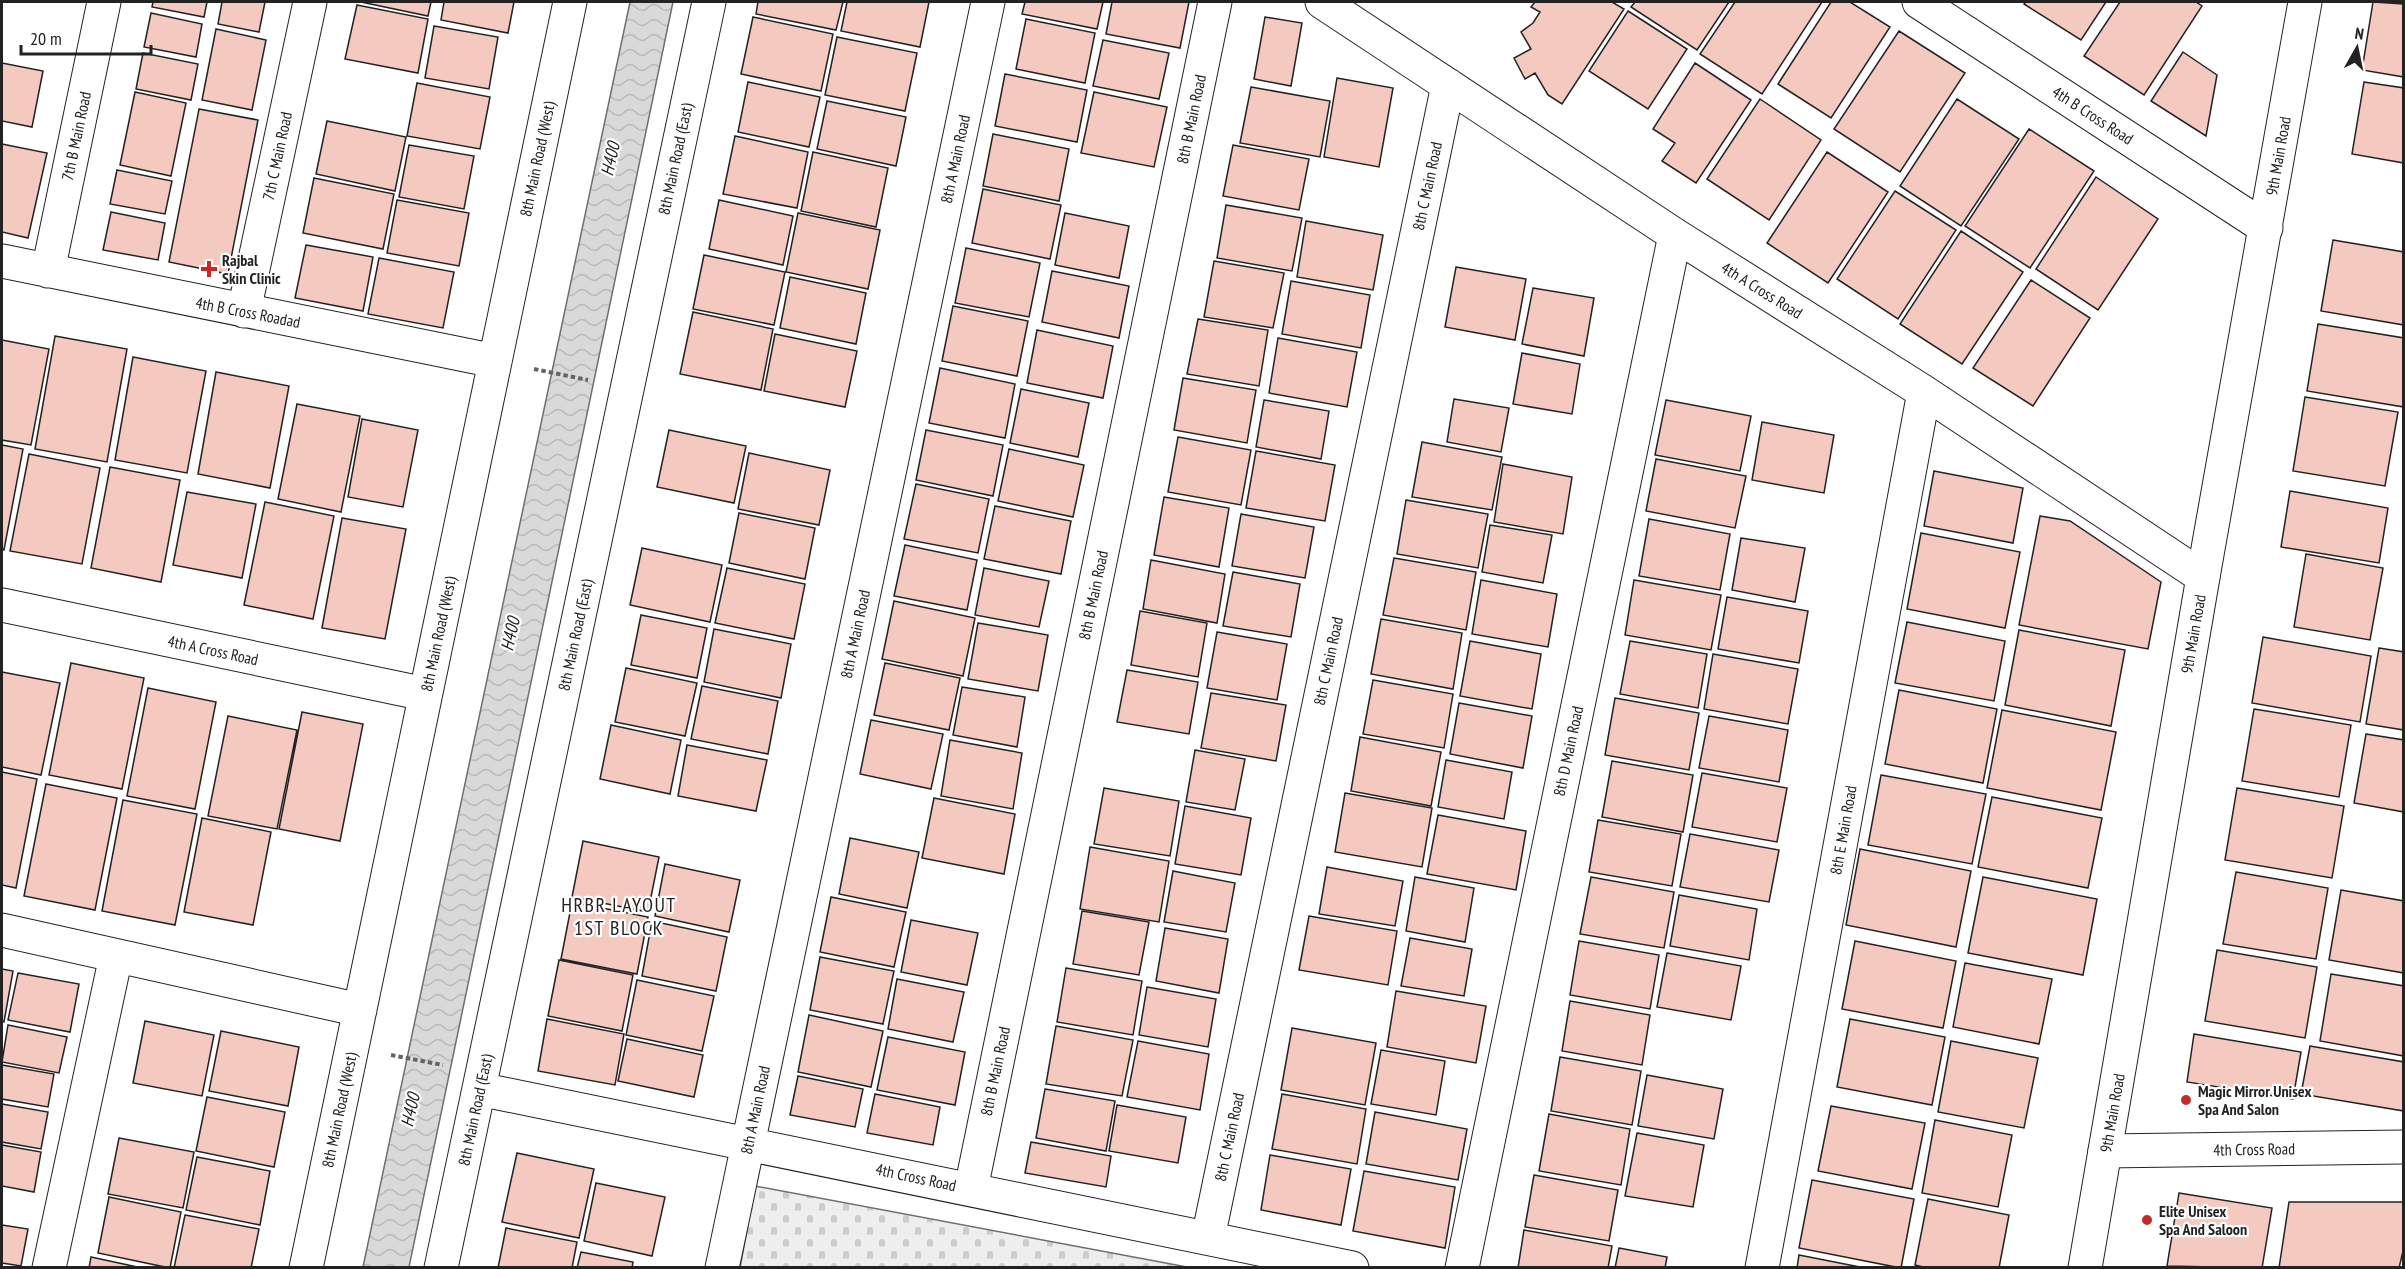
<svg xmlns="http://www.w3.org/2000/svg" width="2405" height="1269" viewBox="0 0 2405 1269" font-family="'PT Sans Narrow',sans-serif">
<defs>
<pattern id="cemetery-stones" width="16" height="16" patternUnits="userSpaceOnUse" patternTransform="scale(1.5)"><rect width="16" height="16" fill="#eee"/><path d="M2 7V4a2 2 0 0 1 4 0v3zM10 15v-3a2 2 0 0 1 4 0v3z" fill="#ccc"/></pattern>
<pattern id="water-waves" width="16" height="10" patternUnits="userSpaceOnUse" patternTransform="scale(1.5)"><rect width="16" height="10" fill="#d9d9d9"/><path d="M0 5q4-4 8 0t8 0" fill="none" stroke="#bababa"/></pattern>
</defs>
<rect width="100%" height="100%" fill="#fff"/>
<path fill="url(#cemetery-stones)" stroke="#6f6f6f" stroke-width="1.5" d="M755 1186 1187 1267 740 1268Z"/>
<path fill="url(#water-waves)" stroke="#6f6f6f" stroke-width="1.5" d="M630 2H673L409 1267H363Z"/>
<path fill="#f3c9c0" stroke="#222" stroke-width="1.5" d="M153 2H207L204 17 152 7Z
M222 2H265L259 32 218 24Z
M361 2H431L428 16Z
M444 2H514L508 33 441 20Z
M758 2H843L836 30 756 14Z
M847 2H929L920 47 841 31Z
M1025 2H1103L1097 29 1022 14Z
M1112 2H1189L1180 48 1106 34Z
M1535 2H1612L1624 9 1562 104 1548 95 1535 73 1525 79 1514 58 1531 49 1521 32 1533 23 1540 12 1531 7Z
M1635 2H1729L1697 50 1631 7Z
M1735 2H1822L1762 94 1700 54Z
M1831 2H1850L1890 27 1831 118 1778 84Z
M2026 2H2106L2081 40 2024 4Z
M2120 2H2196L2202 6 2144 95 2084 56Z
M2373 2 2404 4V77L2362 70Z
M357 5 428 19 418 73 345 59Z
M1628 11 1687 49 1648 109 1589 71Z
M151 13 202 24 196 57 144 47Z
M753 17 833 34 821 91 741 74Z
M1265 17 1302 23 1291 86 1254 79Z
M1026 19 1095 33 1085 83 1016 69Z
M434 26 498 37 489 89 425 78Z
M216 29 266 40 252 110 202 100Z
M1899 31 1965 73 1900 172 1834 129Z
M837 37 917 53 905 111 825 95Z
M1103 40 1169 53 1159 99 1093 86Z
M2183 52 2217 75 2206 136 2151 101Z
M143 53 198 64 191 100 136 89Z
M2 63 43 71 32 127 2 121Z
M1695 63 1751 100 1696 183 1662 161 1675 143 1653 129Z
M1005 74 1087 90 1077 142 995 126Z
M1337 78 1393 88 1379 167 1324 157Z
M748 82 820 97 809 147 738 132Z
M2364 82 2404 88V163L2352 154Z
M417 83 490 97 480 149 407 136Z
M1251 87 1330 101 1320 157 1240 143Z
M135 92 186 103 171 176 120 165Z
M1094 92 1167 107 1154 167 1081 153Z
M1760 99 1821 140 1769 220 1707 179Z
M1957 99 2019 139 1961 226 1900 186Z
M827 101 906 117 896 166 817 149Z
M199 109 258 120 228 274 169 262Z
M327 121 406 137 395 191 316 174Z
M2029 129 2094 171 2030 268 1965 226Z
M993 134 1069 149 1059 201 983 186Z
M735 136 808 152 797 208 723 194Z
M2 144 47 153 28 238 2 232Z
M409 145 474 156 464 209 399 197Z
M1233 145 1309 159 1299 210 1223 196Z
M813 152 888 168 876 227 801 211Z
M1827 152 1888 192 1828 283 1767 243Z
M117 170 172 181 165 214 110 204Z
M2096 177 2158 219 2098 310 2036 269Z
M314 178 394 194 383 249 303 233Z
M983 189 1061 205 1050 259 972 243Z
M1895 191 1956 230 1898 319 1837 279Z
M397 200 469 213 459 266 387 253Z
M719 200 793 216 783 265 709 249Z
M1226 205 1302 218 1292 271 1217 258Z
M111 212 165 223 158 260 103 250Z
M798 213 880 230 868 289 786 272Z
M1065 213 1129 226 1119 278 1055 265Z
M1306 221 1383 235 1373 290 1297 277Z
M1961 231 2023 272 1962 364 1900 324Z
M2333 240 2404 252V325L2321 311Z
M306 245 373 257 363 311 295 298Z
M966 248 1040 263 1029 317 955 303Z
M704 255 785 272 774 325 693 309Z
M379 258 454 272 443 328 368 314Z
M1214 261 1284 273 1273 328 1204 317Z
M1456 267 1526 279 1515 340 1445 327Z
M1052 271 1129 286 1119 338 1042 322Z
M790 277 866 293 856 344 780 328Z
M2031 280 2090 318 2033 406 1973 368Z
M1291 281 1370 295 1361 348 1282 334Z
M1533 288 1594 298 1584 356 1522 344Z
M953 306 1028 321 1017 376 942 361Z
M693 312 773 329 761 390 680 374Z
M1198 319 1268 330 1259 386 1187 374Z
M2318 324 2404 338V407L2307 391Z
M1037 330 1113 346 1103 398 1027 383Z
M775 334 857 351 845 407 764 391Z
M55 336 127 349 107 462 35 449Z
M1278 338 1357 352 1347 407 1269 393Z
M2 340 49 349 31 445 2 440Z
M1522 353 1580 364 1572 414 1513 404Z
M133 357 206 371 187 473 115 460Z
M940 368 1015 384 1005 438 929 423Z
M216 372 289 386 270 488 198 474Z
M1183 378 1256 390 1247 443 1174 430Z
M1021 389 1089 403 1078 457 1010 443Z
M2305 397 2398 412 2385 486 2293 471Z
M1454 399 1509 408 1501 452 1447 442Z
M1264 400 1329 411 1321 459 1256 447Z
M1666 400 1751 416 1740 471 1655 455Z
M297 404 360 416 341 512 278 499Z
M362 419 418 430 403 507 348 497Z
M1762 422 1834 435 1824 493 1752 480Z
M669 430 746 446 734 503 657 487Z
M926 430 1003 445 993 496 916 480Z
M1178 437 1251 450 1241 505 1168 492Z
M1422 442 1502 457 1492 510 1412 497Z
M2 445 23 449 4 550 2 549Z
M1009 449 1084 465 1073 517 998 501Z
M1256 451 1335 465 1325 521 1246 508Z
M749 453 830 470 819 525 738 509Z
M29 454 100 468 82 564 10 551Z
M1656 459 1746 476 1735 528 1646 511Z
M1503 464 1572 477 1563 534 1494 522Z
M110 467 180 480 161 582 91 568Z
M1934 471 2023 488 2013 543 1924 526Z
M916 484 989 499 978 553 904 539Z
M2290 491 2388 508 2379 563 2281 547Z
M187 492 256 504 242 578 173 565Z
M1164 497 1229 508 1219 567 1154 555Z
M1406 500 1488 514 1478 568 1397 554Z
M265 502 334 516 313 619 244 605Z
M995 506 1071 521 1061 574 984 559Z
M739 513 815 528 805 579 729 563Z
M1241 514 1314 527 1305 578 1232 566Z
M2040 516 2070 521 2161 582 2148 649 2019 625Z
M342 518 406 529 385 639 322 628Z
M1649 519 1730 534 1720 590 1639 576Z
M1490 525 1552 535 1543 583 1482 572Z
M1921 533 2020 552 2005 628 1907 609Z
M1741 538 1805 548 1795 602 1732 590Z
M905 545 977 560 967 610 894 596Z
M642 548 722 565 710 622 630 605Z
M2306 554 2383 568 2370 640 2294 627Z
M1394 558 1476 572 1466 630 1383 615Z
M1151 560 1225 574 1217 623 1143 609Z
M727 568 805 584 794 639 715 623Z
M984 568 1049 581 1039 627 975 615Z
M1233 572 1300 584 1291 637 1223 626Z
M1481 580 1557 594 1548 647 1472 634Z
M1634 580 1721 595 1711 650 1625 635Z
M1727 597 1808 611 1799 663 1718 649Z
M894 601 975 618 963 676 882 659Z
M1140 611 1207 623 1198 677 1131 665Z
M641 615 707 628 697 678 631 665Z
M1381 619 1462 633 1453 689 1371 674Z
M1907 622 2005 641 1994 701 1895 683Z
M978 623 1048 635 1038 691 968 679Z
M714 629 791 644 781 698 704 682Z
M2019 630 2125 650 2111 726 2005 705Z
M1217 632 1287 644 1277 700 1207 688Z
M2263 637 2371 656 2360 722 2252 703Z
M1470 641 1541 654 1532 709 1460 696Z
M1630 641 1707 654 1698 708 1620 694Z
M2379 648 2404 652V730L2366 724Z
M1713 654 1798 669 1788 724 1704 709Z
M71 663 144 678 122 789 49 775Z
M885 663 960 678 949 730 874 715Z
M626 668 697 683 685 736 615 722Z
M1127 670 1198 682 1189 734 1117 722Z
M2 672 60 683 41 775 2 767Z
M1373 680 1453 694 1444 748 1363 734Z
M702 686 778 701 768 754 691 739Z
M962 687 1025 697 1017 747 953 735Z
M148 688 216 702 195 809 127 796Z
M1899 690 1997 709 1983 783 1885 764Z
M1211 693 1286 705 1276 761 1201 748Z
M1615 698 1699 713 1689 770 1605 755Z
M1459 703 1532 716 1523 768 1450 754Z
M2254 709 2351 725 2339 797 2242 781Z
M2002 710 2116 732 2101 810 1987 788Z
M302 712 363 724 340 841 279 829Z
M228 716 297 730 277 829 208 816Z
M1709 716 1788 730 1779 782 1699 768Z
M871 720 943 734 931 789 860 774Z
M611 725 681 740 670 794 600 779Z
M2366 734 2404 740V812L2354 803Z
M1360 737 1441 752 1431 806 1351 791Z
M950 740 1022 753 1013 809 941 796Z
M687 745 767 760 756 811 678 796Z
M1195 750 1245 759 1235 810 1186 802Z
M1446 760 1512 772 1504 819 1438 807Z
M1612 761 1693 775 1683 832 1602 817Z
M2 772 37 779 16 888 2 885Z
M1702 773 1787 788 1777 842 1692 827Z
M1881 775 1986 794 1972 864 1868 845Z
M46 784 117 798 95 910 24 896Z
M1104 788 1179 801 1170 856 1094 844Z
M2237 788 2344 806 2332 878 2225 860Z
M1345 793 1432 808 1422 867 1335 852Z
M1992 797 2102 818 2088 888 1978 867Z
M934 798 1015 814 1004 874 922 858Z
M123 800 197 814 175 925 102 911Z
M1185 806 1251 818 1241 875 1175 864Z
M1438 815 1526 831 1516 890 1427 874Z
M202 818 271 832 253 925 184 912Z
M1598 820 1681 834 1672 886 1589 872Z
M1690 834 1779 850 1769 902 1680 887Z
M850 838 919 852 907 908 839 894Z
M583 841 659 857 648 912 572 897Z
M1090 847 1169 861 1159 922 1080 909Z
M1860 849 1971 871 1956 947 1846 925Z
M665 864 740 880 729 932 655 916Z
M1327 867 1403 881 1395 926 1319 914Z
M1173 871 1235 883 1226 932 1164 922Z
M2236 872 2328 888 2316 959 2223 944Z
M1415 877 1474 888 1465 942 1406 931Z
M1591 877 1674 892 1664 948 1580 934Z
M1983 877 2097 899 2083 975 1968 953Z
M2341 890 2404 901V973L2329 960Z
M1679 895 1757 909 1749 960 1670 946Z
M831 897 906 912 894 967 820 952Z
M572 902 648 917 637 974 561 959Z
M1082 911 1149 922 1139 975 1073 964Z
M1309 916 1397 931 1388 985 1299 970Z
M911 920 978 933 967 985 901 972Z
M652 921 727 937 716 991 642 976Z
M1165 928 1228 939 1219 993 1156 981Z
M1410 938 1472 949 1464 996 1401 986Z
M1579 941 1659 955 1650 1009 1570 995Z
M1855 941 1956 961 1943 1028 1842 1009Z
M2217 950 2317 967 2305 1038 2205 1021Z
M1667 953 1741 966 1731 1020 1657 1007Z
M820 957 894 971 883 1024 810 1010Z
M559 960 633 975 622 1031 548 1016Z
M1965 963 2052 979 2039 1044 1953 1027Z
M1066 968 1142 981 1133 1035 1057 1022Z
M2 969 13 971 4 1022 2 1021Z
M18 973 79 984 70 1032 8 1020Z
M2331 974 2404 986V1056L2320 1041Z
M897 979 964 992 953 1042 888 1029Z
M637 980 714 996 702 1051 626 1035Z
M1147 987 1216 999 1208 1047 1139 1035Z
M1396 991 1486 1006 1476 1063 1387 1047Z
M1570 1001 1650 1015 1642 1065 1562 1051Z
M809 1015 883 1031 871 1087 798 1072Z
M547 1019 624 1034 615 1085 538 1071Z
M1850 1019 1945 1037 1932 1105 1837 1087Z
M145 1021 214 1035 202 1096 133 1083Z
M8 1025 67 1037 59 1073 2 1062Z
M1056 1026 1133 1040 1122 1096 1046 1084Z
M1292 1028 1376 1043 1365 1105 1281 1090Z
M221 1031 299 1047 288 1106 209 1091Z
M2194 1034 2301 1052 2293 1099 2187 1082Z
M888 1037 965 1052 955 1105 877 1090Z
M627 1039 703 1055 694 1097 618 1081Z
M1138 1041 1209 1054 1200 1110 1127 1097Z
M1951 1041 2038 1058 2024 1128 1938 1112Z
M2310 1046 2404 1062V1111L2301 1094Z
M1381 1050 1445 1061 1436 1115 1371 1104Z
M1560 1057 1641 1071 1632 1125 1551 1111Z
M2 1065 54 1074 48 1107 2 1099Z
M1647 1075 1723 1089 1714 1139 1638 1126Z
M798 1076 863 1089 855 1127 790 1115Z
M1045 1089 1115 1101 1106 1151 1036 1138Z
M875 1094 940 1107 933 1145 867 1133Z
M1282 1094 1366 1109 1357 1164 1272 1149Z
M207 1097 285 1112 274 1167 196 1151Z
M2 1104 48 1112 41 1149 2 1142Z
M1117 1105 1186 1117 1178 1163 1109 1151Z
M1831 1106 1925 1123 1912 1189 1818 1171Z
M1375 1112 1467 1129 1458 1180 1366 1164Z
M1549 1114 1630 1129 1621 1185 1539 1171Z
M1935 1120 2012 1135 1998 1207 1922 1193Z
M1637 1133 1704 1145 1693 1207 1625 1196Z
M119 1138 194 1152 183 1208 108 1194Z
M1031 1142 1111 1156 1106 1187 1025 1173Z
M2 1145 41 1152 34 1192 2 1186Z
M517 1153 594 1169 579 1238 502 1222Z
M1270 1155 1351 1169 1341 1225 1261 1210Z
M197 1157 270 1171 260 1225 186 1210Z
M1364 1171 1455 1187 1445 1248 1353 1231Z
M1534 1175 1618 1190 1609 1241 1525 1227Z
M1812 1180 1914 1199 1901 1268 1799 1248Z
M596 1183 665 1197 652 1256 584 1241Z
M2179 1193 2272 1208 2262 1268 2167 1266Z
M109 1197 181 1212 170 1268 98 1253Z
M1928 1199 2009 1215 1999 1268H1927L1915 1265Z
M2289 1202H2404V1247L2399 1268H2279Z
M185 1215 259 1229 251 1268H174Z
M2 1225 28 1229 21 1266 2 1263Z
M506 1228 577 1242 572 1268H498Z
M1524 1230 1612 1246 1608 1268H1518Z
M1619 1248 1667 1257 1665 1268H1615Z
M581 1252 633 1262 632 1268H577Z
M1799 1255 1865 1268H1797Z
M91 1257 142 1268H89Z"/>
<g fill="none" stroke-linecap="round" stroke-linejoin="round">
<g stroke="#222" stroke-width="35">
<path id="minor" d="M1322 2 1675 235 1924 392 2203 577
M1919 2 2266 228
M2 261 495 361
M48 271 104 2
M244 311 310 2
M2 605 425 694
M2 930 360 1010
M479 1089 1352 1268
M2105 1151 2404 1147
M971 1189 1215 2
M1208 1238 1448 85
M49 1268 116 956
M306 1268 570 2
M441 1268 709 2
M722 1268 988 2
M1462 1268 1675 235
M1762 1268 1924 392"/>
</g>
<g stroke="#222" stroke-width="35">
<path id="tertiary" d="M2085 1268 2203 577 2305 2"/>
</g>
<path stroke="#646464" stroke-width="4" stroke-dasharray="4.5 3" stroke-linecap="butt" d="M534 369 588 380
M391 1055 443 1065"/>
<use href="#minor" stroke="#fff" stroke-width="33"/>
<use href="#tertiary" stroke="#fff" stroke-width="33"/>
</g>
<g fill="#c62828" stroke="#fff" stroke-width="2">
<path d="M206 260h6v6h6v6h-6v6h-6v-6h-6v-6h6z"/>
<circle cx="2186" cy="1100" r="6"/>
<circle cx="2147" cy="1220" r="6"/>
</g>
<g text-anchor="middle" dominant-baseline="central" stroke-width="4.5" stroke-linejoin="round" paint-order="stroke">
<g font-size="16" fill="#222" stroke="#fff">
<text transform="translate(2093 115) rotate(33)">4th B Cross Road</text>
<text transform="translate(1191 119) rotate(-78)">8th B Main Road</text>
<text transform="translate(76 136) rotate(-78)">7th B Main Road</text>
<text transform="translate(277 156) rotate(-78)">7th C Main Road</text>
<text transform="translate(2278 156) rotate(-80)">9th Main Road</text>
<text transform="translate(537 159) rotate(-78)">8th Main Road (West)</text>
<text transform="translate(675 159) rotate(-78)">8th Main Road (East)</text>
<text transform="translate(955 159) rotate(-78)">8th A Main Road</text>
<text transform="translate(1427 186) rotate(-78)">8th C Main Road</text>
<text transform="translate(1762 290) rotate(32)">4th A Cross Road</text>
<text transform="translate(248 312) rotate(11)">4th B Cross Roadad</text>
<text transform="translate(1093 595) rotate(-78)">8th B Main Road</text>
<text transform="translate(438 634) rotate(-78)">8th Main Road (West)</text>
<text transform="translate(855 634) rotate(-78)">8th A Main Road</text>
<text transform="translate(2193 634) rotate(-80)">9th Main Road</text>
<text transform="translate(575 635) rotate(-78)">8th Main Road (East)</text>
<text transform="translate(213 650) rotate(12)">4th A Cross Road</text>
<text transform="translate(1328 661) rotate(-78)">8th C Main Road</text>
<text transform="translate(1568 751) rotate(-78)">8th D Main Road</text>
<text transform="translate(1843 830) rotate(-80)">8th E Main Road</text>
<text transform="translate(995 1071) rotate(-78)">8th B Main Road</text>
<text transform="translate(339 1110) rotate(-78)">8th Main Road (West)</text>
<text transform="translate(475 1110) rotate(-78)">8th Main Road (East)</text>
<text transform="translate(755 1110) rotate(-78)">8th A Main Road</text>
<text transform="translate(2112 1113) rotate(-80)">9th Main Road</text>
<text transform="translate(1229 1137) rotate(-78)">8th C Main Road</text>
<text transform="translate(2254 1149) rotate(-1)">4th Cross Road</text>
<text transform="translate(916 1177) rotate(12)">4th Cross Road</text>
</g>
<g font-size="16" font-weight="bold" fill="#222" stroke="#fff" text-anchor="start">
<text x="222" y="260">Rajbal<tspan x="222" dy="18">Skin Clinic</tspan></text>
<text x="2198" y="1091">Magic Mirror Unisex<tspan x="2198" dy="18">Spa And Salon</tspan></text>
<text x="2159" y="1211">Elite Unisex<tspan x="2159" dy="18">Spa And Saloon</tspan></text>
</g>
<g font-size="18" font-style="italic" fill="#222" stroke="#fff">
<text transform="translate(610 159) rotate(-78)">H400</text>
<text transform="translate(510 634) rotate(-78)">H400</text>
<text transform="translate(410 1110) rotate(-78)">H400</text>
</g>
<g font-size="20" letter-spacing="1.5" fill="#222" stroke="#fff">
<text x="619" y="905">HRBR LAYOUT<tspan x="619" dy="23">1ST BLOCK</tspan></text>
</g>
</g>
<rect width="2405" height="1269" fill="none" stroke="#222222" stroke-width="6"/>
<g transform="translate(2357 48) rotate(9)" stroke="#ffffff" stroke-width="4.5" paint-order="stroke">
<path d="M0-4.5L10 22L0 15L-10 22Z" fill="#222222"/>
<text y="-9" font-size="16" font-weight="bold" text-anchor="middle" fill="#222222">N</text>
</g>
<path d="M21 45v9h130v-9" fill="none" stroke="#222222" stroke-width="3"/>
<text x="30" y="45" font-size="18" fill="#222222" stroke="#ffffff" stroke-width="4.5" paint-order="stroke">20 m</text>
</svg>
